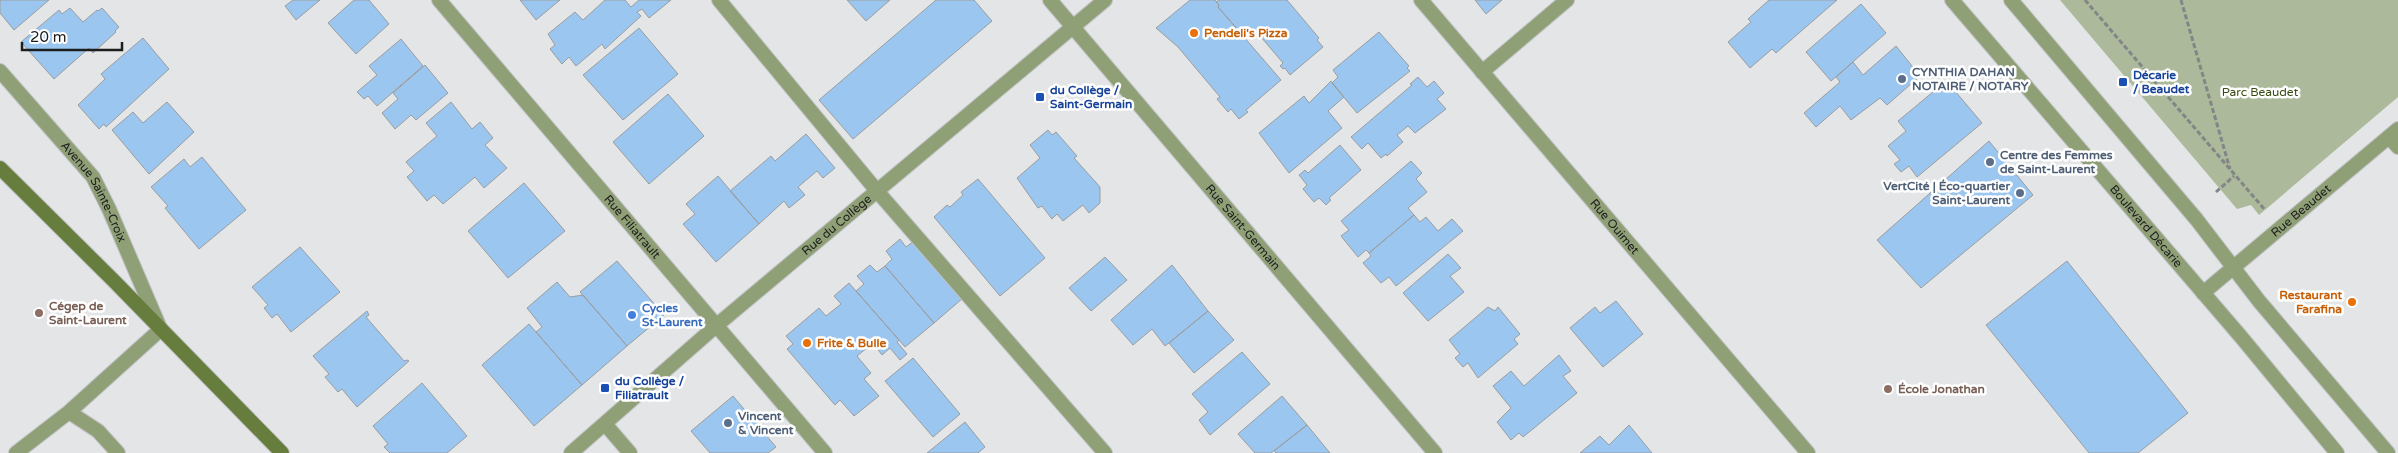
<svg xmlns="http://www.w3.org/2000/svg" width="2398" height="453" viewBox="0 0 2398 453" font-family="'Varela Round',sans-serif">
<rect width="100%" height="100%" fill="#e3e5e7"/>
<path fill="#acb99a" d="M2060 0H2398V97L2259 215 2251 205 2237 209Z"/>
<path fill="#9bc6f0" stroke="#9b9d9e" d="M0 0H49L14 30 0 13Z
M293 0H320L296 20 285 6Z
M354 0H369L389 24 356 54 328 23Z
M520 0H560L536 20Z
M605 0H625L631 7 639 0H671L649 18 642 9 637 12 641 16 605 49 602 44 576 66 569 57 562 64 550 49 555 45 548 34 575 12 583 20Z
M847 0H890L866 21Z
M936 0H974L992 21 853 139 819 100Z
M1190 0H1215L1219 5 1218 7 1281 80 1246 110 1248 112 1239 119 1231 109 1228 112 1217 99 1220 97 1178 47 1156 28Z
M1219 0H1287L1319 38 1317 40 1323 47 1290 75 1285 68 1283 69 1280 66 1283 63 1255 30 1245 38 1218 7 1219 5 1216 2Z
M1475 0H1502L1486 14Z
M1769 0H1837L1776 53 1772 49 1750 68 1728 42 1751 22 1748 19Z
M1861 4 1886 33 1831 81 1806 52Z
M70 8 83 22 97 10 98 11 102 8 119 27 115 31 116 32 93 53 89 48 54 79 21 42 59 10 62 14Z
M639 28 678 74 623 120 583 75Z
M1379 32 1409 66 1407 68 1410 71 1357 113 1332 83 1338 77 1333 70Z
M143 38 169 69 106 127 104 124 99 129 78 105 105 79 101 74Z
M401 39 423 66 377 106 368 96 364 99 357 92 377 75 369 66Z
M1896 46 1920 76 1887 105 1880 98 1851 120 1840 106 1816 127 1804 113 1840 82 1836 77 1853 62 1863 75Z
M425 65 448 93 416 120 411 115 395 129 382 113 398 99 393 93Z
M1418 77 1427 87 1434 81 1444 93 1437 99 1446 109 1415 133 1408 126 1397 135 1403 142 1387 156 1386 154 1381 158 1368 143 1362 149 1351 137 1412 85 1410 84Z
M1331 81 1344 97 1328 111 1342 128 1289 173 1259 133 1304 96 1309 103Z
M1949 84 1982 123 1917 177 1909 166 1901 172 1894 164 1900 160 1888 146 1906 131 1898 121 1939 87 1942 91Z
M668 94 704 136 649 184 613 142Z
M167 102 194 132 149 174 112 130 133 112 143 123Z
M451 102 472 129 480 122 493 138 485 145 507 168 484 188 475 177 443 204 434 195 427 201 407 177 414 171 406 162 437 136 426 123Z
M1048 130 1052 135 1056 132 1077 156 1074 158 1100 187V203L1089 213 1083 205 1063 221 1057 214 1052 219 1042 206 1038 208 1017 178 1040 158 1030 145Z
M806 134 835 168 823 178 817 171 798 187 805 195 789 208 784 201 759 224 730 191 771 156 775 161Z
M1989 141 2033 195 1921 288 1877 240Z
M1340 145 1361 170 1329 198 1331 200 1326 205 1319 198 1314 202 1303 189 1307 185 1299 175 1305 170 1308 173Z
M202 157 246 210 199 249 165 208 168 206 151 187 184 159 190 167Z
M1411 161 1422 173 1416 179 1427 192 1408 208 1414 215 1369 253 1366 250 1358 257 1341 236 1349 230 1341 221Z
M718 176 759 224 716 262 683 224 695 214 686 204Z
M978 179 1045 258 1000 296 934 217 947 205 950 207 963 195 961 192Z
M524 183 565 231 508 278 468 231Z
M1414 215 1420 222 1426 217 1438 231 1452 219 1463 231 1396 286 1389 277 1381 283 1363 263 1371 256 1369 253Z
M900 239 906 247 914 241 963 298 934 323 885 266 892 259 886 251Z
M300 247 340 292 291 332 277 314 272 318 264 308 268 305 252 287Z
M1448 254 1461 268 1450 276 1464 292 1428 321 1403 293Z
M1105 257 1127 280 1091 311 1069 288Z
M617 261 664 315 627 346 580 292Z
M2067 261 2188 413 2138 453H2089L1986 325Z
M870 265 877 272 885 266 934 323 905 347 856 291 864 284 857 276Z
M1172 265 1208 311 1165 346 1152 329 1133 345 1111 320Z
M557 282 570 297 583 295 627 346 582 385 536 332 542 327 527 308Z
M849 283 899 340 897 342 907 354 900 360 890 348 882 355 873 343 857 356 871 373 864 379 879 396 854 416 840 400 835 405 787 349 793 344 786 336 819 308 826 316 841 304 834 296Z
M1616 301 1643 334 1603 367 1570 328 1595 307 1600 313Z
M1488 307 1495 311 1498 307 1520 334 1514 339 1518 344 1478 378 1468 363 1463 367 1455 358 1460 354 1449 340Z
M367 311 369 315 366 317 404 361 407 360 409 361 357 407 342 389 338 392 325 377 329 374 313 356Z
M1208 311 1234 340 1194 373 1169 343Z
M529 324 582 385 534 426 482 365Z
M1242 352 1270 384 1210 435 1199 420 1208 412 1192 394Z
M1559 355 1571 371 1563 376 1577 393 1523 437 1519 433 1511 440 1497 422 1511 408 1493 386 1511 371 1524 386Z
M913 358 960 414 933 437 885 381Z
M422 383 467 436 447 453H390L384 447 388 444 373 426Z
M733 396 776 447 768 453H710L691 431Z
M1282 396 1307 425 1271 453H1255L1238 434Z
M965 422 985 447 978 453H927Z
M1307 425 1330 453H1276L1274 451Z
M1629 425 1652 453H1580L1600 436 1609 445Z"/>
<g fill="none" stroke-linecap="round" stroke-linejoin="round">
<g stroke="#bfc1c3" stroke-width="16">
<path id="service" d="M719 0 877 191 1105 453
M2389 137 2398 147
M69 412 98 431 118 453
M605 424 630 453
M16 453 69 412 161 329"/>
</g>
<g stroke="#bfc1c3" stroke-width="16">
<g id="minor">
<path id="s1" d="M439 0 825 453"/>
<path id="s2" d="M1050 0 1435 453"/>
<path id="s3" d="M1421 0 1808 453"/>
<path id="s4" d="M0 71 93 177 109 209 160 328"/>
<path d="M1482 72 1567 0"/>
<path id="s5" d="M2203 293 2398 129"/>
<path id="s6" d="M571 453 717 325 1105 0"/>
</g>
</g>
<g stroke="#bfc1c3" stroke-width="16">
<g id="tertiary">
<path id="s7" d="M1952 0 2242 338 2337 453"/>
<path d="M2011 0 2197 220 2259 301 2388 453"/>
</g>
</g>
<g stroke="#bfc1c3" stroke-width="16">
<path id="secondary" d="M0 168 115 282 282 453"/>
</g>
<path stroke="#838586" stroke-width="3" stroke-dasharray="5 2.5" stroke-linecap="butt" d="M2085 0 2265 210
M2181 0 2230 169
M2216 192 2234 176"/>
<use href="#service" stroke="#8f9f76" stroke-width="14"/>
<use href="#minor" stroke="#8f9f76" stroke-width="14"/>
<use href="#tertiary" stroke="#8f9f76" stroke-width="14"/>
<use href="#secondary" stroke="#677d3e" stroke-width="14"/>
</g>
<g fill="#e8710a" stroke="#fff" stroke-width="2">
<circle cx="1194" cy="33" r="5"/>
<circle cx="2352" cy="302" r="5"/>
<circle cx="807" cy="343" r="5"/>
</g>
<g fill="#5c6f8a" stroke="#fff" stroke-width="2">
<circle cx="1902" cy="79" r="5"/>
<circle cx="1990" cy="162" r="5"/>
<circle cx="2020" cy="193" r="5"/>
<circle cx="728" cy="423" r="5"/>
</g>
<g fill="#1a4fb4" stroke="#fff" stroke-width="2">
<rect x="2118" y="77" width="10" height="10" rx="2.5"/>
<rect x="1035" y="92" width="10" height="10" rx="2.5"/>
<rect x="600" y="383" width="10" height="10" rx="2.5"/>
</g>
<g fill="#8d6e63" stroke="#fff" stroke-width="2">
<circle cx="39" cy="313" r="5"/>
<circle cx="1888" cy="389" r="5"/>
</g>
<circle fill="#3f7fe0" stroke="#fff" stroke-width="2" cx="632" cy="315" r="5"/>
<g text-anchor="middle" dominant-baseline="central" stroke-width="5" stroke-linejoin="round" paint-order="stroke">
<g font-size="12" font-weight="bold" fill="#c56008" stroke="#fff" text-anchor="start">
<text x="1204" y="33">Pendeli's Pizza</text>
<text x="2342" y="295" text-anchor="end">Restaurant<tspan x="2342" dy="14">Farafina</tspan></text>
<text x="817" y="343">Frite &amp; Bulle</text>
</g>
<g font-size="12" font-weight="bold" fill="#4e5e75" stroke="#fff" text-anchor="start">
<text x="1912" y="72">CYNTHIA DAHAN<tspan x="1912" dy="14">NOTAIRE / NOTARY</tspan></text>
<text x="2000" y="155">Centre des Femmes<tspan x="2000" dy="14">de Saint-Laurent</tspan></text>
<text x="2010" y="186" text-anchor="end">VertCité | Éco-quartier<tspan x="2010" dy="14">Saint-Laurent</tspan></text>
<text x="738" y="416">Vincent<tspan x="738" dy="14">&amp; Vincent</tspan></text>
</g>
<g font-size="12" font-weight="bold" fill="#164399" stroke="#fff" text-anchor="start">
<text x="2133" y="75">Décarie<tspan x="2133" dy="14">/ Beaudet</tspan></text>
<text x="1050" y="90">du Collège /<tspan x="1050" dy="14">Saint-Germain</tspan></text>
<text x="615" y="381">du Collège /<tspan x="615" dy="14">Filiatrault</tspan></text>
</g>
<g font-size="12" fill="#384a11" stroke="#fff">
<text x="2260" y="92">Parc Beaudet</text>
</g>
<g font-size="12" fill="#1c1d1d" stroke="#fff">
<text stroke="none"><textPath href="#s4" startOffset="154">Avenue Sainte-Croix</textPath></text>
<text stroke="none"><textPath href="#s5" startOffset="128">Rue Beaudet</textPath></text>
<text stroke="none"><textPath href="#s6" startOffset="350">Rue du Collège</textPath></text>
<text stroke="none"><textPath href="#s3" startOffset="298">Rue Ouimet</textPath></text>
<text stroke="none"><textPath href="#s7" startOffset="298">Boulevard Décarie</textPath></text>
<text stroke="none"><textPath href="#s1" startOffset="298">Rue Filiatrault</textPath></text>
<text stroke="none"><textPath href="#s2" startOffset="298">Rue Saint-Germain</textPath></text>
</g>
<g font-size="12" font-weight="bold" fill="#785e54" stroke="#fff" text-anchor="start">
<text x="49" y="306">Cégep de<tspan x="49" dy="14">Saint-Laurent</tspan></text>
<text x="1898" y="389">École Jonathan</text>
</g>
<g font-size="12" font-weight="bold" fill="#366cbe" stroke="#fff" text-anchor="start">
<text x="642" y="308">Cycles<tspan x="642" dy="14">St-Laurent</tspan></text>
</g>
</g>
<path d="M22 42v8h100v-8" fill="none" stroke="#1c1d1d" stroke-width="2.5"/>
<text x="30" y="42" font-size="15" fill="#1c1d1d" stroke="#ffffff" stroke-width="4" paint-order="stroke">20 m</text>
</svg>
